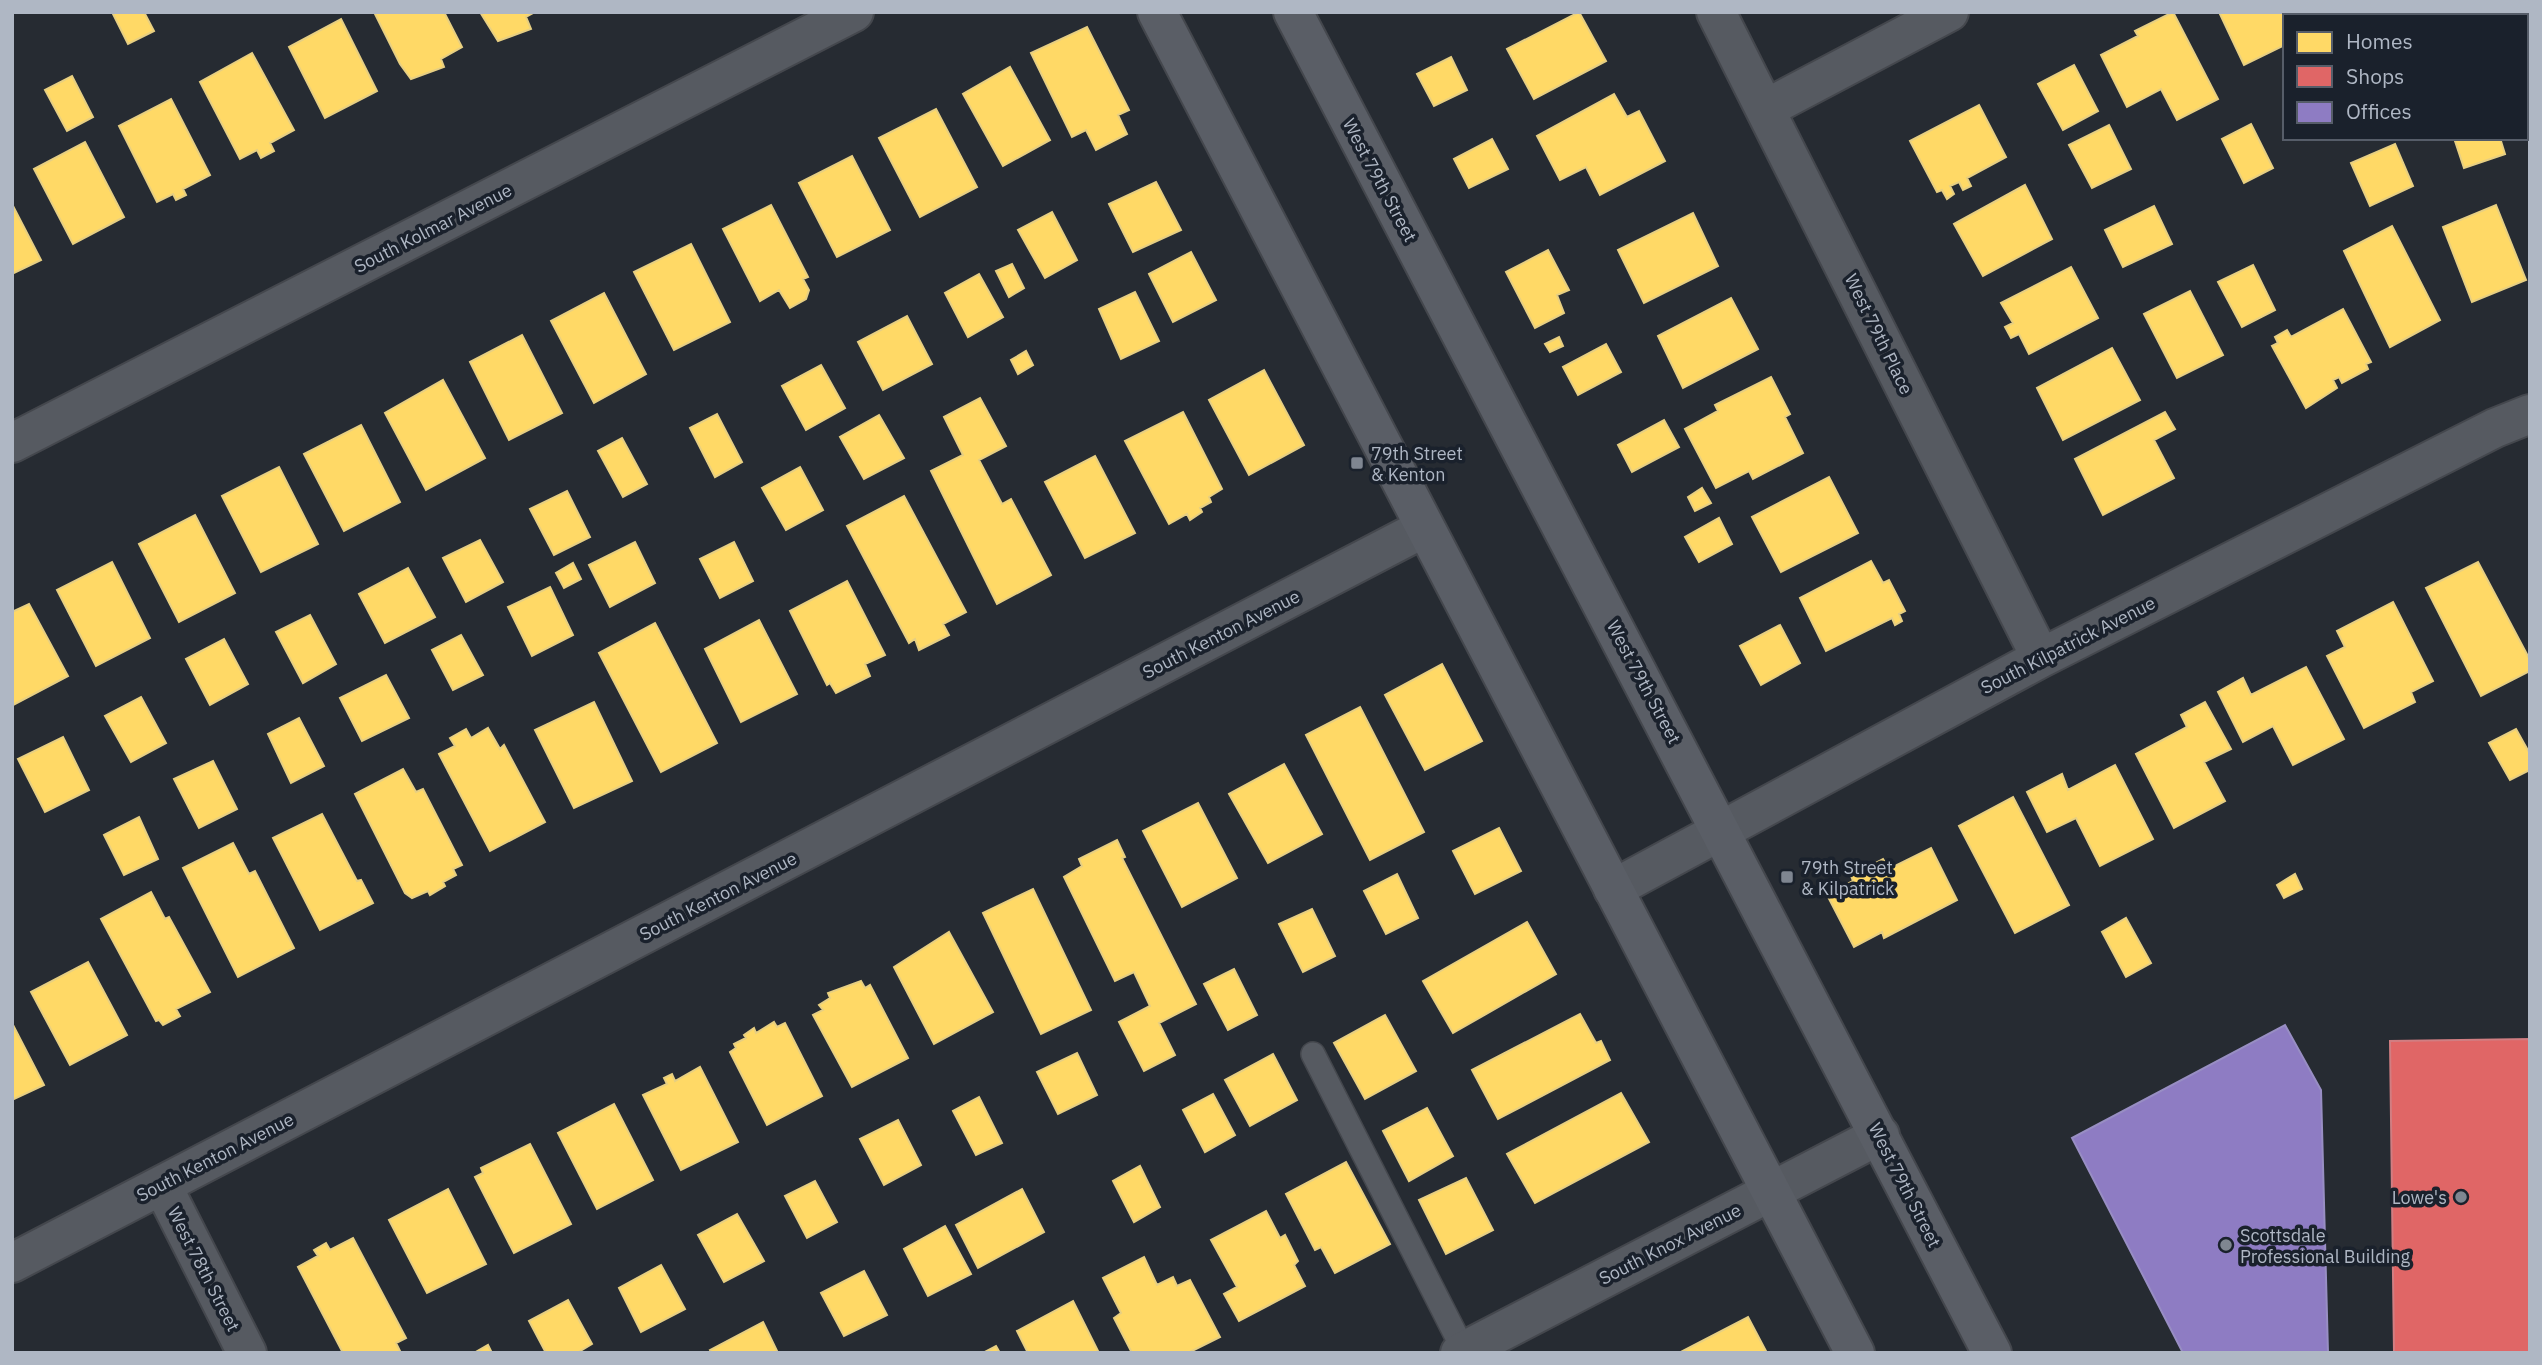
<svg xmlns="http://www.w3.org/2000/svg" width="2542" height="1365" viewBox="0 0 2542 1365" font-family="'IBM Plex Sans',sans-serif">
<rect width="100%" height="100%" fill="#262b32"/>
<path fill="#ffd966" stroke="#e7cf82" stroke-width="2" d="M112 12H144L154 31 128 44Z
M374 12H444L462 47 441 59 444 67 411 79 400 64Z
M480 12H535L526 17 531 29 498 41Z
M1579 12 1606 61 1534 99 1507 49Z
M2173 12 2218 99 2177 120 2161 89 2127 107 2101 55 2138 36 2135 31Z
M2219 12H2308L2310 16H2285V45L2244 65Z
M2355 12H2381L2373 16H2356Z
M341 19 377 91 325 118 289 47Z
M1087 27 1129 110 1118 115 1127 134 1096 150 1086 130 1072 137 1031 53Z
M252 53 294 130 270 143 274 151 261 158 257 150 240 159 200 82Z
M1451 57 1467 90 1434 106 1417 74Z
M2074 65 2098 111 2063 130 2038 84Z
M1010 67 1050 140 1003 166 963 94Z
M72 76 93 117 67 131 45 90Z
M1614 94 1627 117 1639 111 1665 161 1600 195 1586 167 1560 180 1537 136Z
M171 99 210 175 183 189 186 195 176 200 173 194 157 202 119 126Z
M1979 105 2006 157 1967 178 1971 186 1963 190 1959 182 1950 186 1954 194 1947 199 1942 190 1937 192 1910 141Z
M936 109 977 187 920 217 879 138Z
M2251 124 2273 168 2244 183 2222 139Z
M2109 125 2131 169 2092 188 2069 145Z
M2454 138H2500L2505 154 2464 168Z
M1492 139 1508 169 1469 188 1454 159Z
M85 142 124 217 73 244 34 169Z
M2395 144 2413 186 2370 206 2351 163Z
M852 156 890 230 837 257 799 183Z
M1156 182 1181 230 1133 252 1109 204Z
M2025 185 2052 239 1983 276 1954 224Z
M12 204 41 260 12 274Z
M771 205 808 277 803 279 809 290 806 299 790 308 779 290 760 301 723 229Z
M2496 205 2526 280 2472 302 2443 227Z
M2154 206 2172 244 2123 267 2105 230Z
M1052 212 1077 260 1045 278 1018 230Z
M1693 213 1718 266 1644 303 1618 250Z
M2392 226 2440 320 2390 347 2344 251Z
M691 244 730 322 674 350 634 272Z
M1548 250 1569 290 1557 295 1564 313 1535 328 1506 272Z
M1191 252 1216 300 1173 322 1149 274Z
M1012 264 1024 288 1009 297 996 271Z
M2253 265 2275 310 2242 327 2218 282Z
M2071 267 2098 318 2029 354 2019 334 2011 338 2005 327 2013 323 2001 303Z
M979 274 1003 317 968 337 945 293Z
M2190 291 2223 355 2177 378 2144 314Z
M1135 292 1159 341 1121 359 1099 309Z
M604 293 646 374 594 403 551 321Z
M1731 298 1758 349 1683 388 1658 336Z
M2343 309 2371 362 2366 364 2368 369 2342 383 2339 377 2333 380 2337 388 2306 408 2272 346 2278 343 2275 337 2287 330 2291 337Z
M907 316 932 364 883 390 858 342Z
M522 335 562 413 509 440 470 362Z
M1559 337 1563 346 1550 352 1545 344Z
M1606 344 1621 372 1578 395 1563 367Z
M2112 348 2140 400 2063 440 2037 388Z
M1026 351 1033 365 1018 374 1011 360Z
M821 365 845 408 806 430 782 386Z
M1264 370 1304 445 1249 475 1209 400Z
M1771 377 1790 414 1785 417 1803 453 1753 479 1749 471 1716 488 1685 429 1718 411 1715 405Z
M443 380 485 458 426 490 385 413Z
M980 398 1006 446 979 460 1002 504 1011 499 1051 575 997 604 931 471 963 455 944 417Z
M1183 412 1222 489 1209 497 1211 502 1200 508 1202 512 1190 520 1187 514 1169 524 1125 441Z
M2165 412 2175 429 2154 440 2174 478 2103 515 2075 459Z
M717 414 742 462 715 477 690 428Z
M879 415 904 458 864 479 840 437Z
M1664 420 1679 447 1632 472 1618 445Z
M361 425 400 502 344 531 304 454Z
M622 438 647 484 623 497 598 451Z
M1095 456 1135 533 1085 558 1045 482Z
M279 467 318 544 261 572 222 496Z
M800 467 823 510 786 530 762 488Z
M1829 477 1858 533 1781 572 1752 517Z
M1702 488 1711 503 1695 511 1688 497Z
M567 491 590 537 554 555 530 509Z
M904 496 966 612 943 624 949 635 919 650 915 639 909 643 847 526Z
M195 515 235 593 179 622 139 544Z
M1719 518 1732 544 1699 562 1685 537Z
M480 540 503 582 466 602 443 558Z
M635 542 655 583 610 607 589 565Z
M734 542 753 581 720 598 700 559Z
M1871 561 1883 583 1889 580 1905 611 1899 614 1902 621 1895 625 1892 618 1826 651 1800 598Z
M112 562 150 638 96 666 57 590Z
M2478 562 2530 660V671L2481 696 2426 588Z
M573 563 581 579 564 588 556 573Z
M408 568 435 617 385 643 359 594Z
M847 581 885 655 865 664 870 676 836 693 830 683 827 685 790 611Z
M550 587 573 635 532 656 508 607Z
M2393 602 2433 681 2411 692 2415 702 2364 728 2327 656 2345 647 2337 631Z
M29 604 68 676 13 705 12 612Z
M310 615 336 664 303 683 276 632Z
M759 620 797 694 741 722 705 649Z
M655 623 717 743 661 772 599 653Z
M1780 625 1800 663 1761 685 1740 646Z
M461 635 483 675 453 690 432 650Z
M224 639 248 684 210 705 186 659Z
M1442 664 1482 741 1425 770 1385 695Z
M2306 667 2344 739 2293 765 2273 726 2243 742 2218 692 2243 678 2251 695Z
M386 675 409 718 362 741 340 698Z
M141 697 166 743 131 762 105 716Z
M594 702 632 781 574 808 535 730Z
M2205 702 2231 749 2204 762 2225 801 2174 828 2136 754 2187 727 2181 715Z
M1360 707 1424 832 1370 860 1306 735Z
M299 718 324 766 291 783 268 734Z
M488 728 500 749 504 745 545 822 490 851 439 754 455 746 450 738 466 729 471 738Z
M2516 729 2530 754V770L2510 780 2489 743Z
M63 737 89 790 45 812 18 759Z
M213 761 237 809 199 828 174 779Z
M1284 764 1322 834 1268 863 1229 794Z
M2115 765 2153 839 2100 866 2076 818 2047 832 2027 792 2062 774 2068 790Z
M403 769 416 792 423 789 462 865 453 869 456 875 443 882 445 886 430 895 428 891 412 898 405 893 355 794Z
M2013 797 2069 905 2015 933 1959 826Z
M1198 803 1237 878 1182 907 1143 831Z
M322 814 357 881 361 880 373 903 320 930 273 838Z
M139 817 158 859 124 875 104 835Z
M1499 828 1521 871 1475 894 1453 851Z
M1117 840 1125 857 1122 858 1196 1004 1159 1023 1175 1055 1144 1071 1119 1022 1150 1006 1134 972 1115 981 1064 877 1082 866 1079 859Z
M233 843 249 874 255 871 294 948 238 977 183 868Z
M1931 848 1957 900 1884 938 1882 932 1854 947 1827 895 1853 881 1851 876 1883 859 1889 869Z
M1397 874 1418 918 1386 934 1364 891Z
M2295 874 2302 889 2284 898 2277 885Z
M1033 889 1091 1010 1041 1034 983 913Z
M151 892 165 919 169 917 210 992 176 1009 180 1016 163 1025 159 1020 156 1021 101 919Z
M1312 909 1335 956 1303 972 1279 924Z
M2126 918 2151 963 2126 977 2102 932Z
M1527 922 1556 974 1453 1033 1423 981Z
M949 932 993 1012 934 1044 894 967Z
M88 962 127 1035 70 1065 31 992Z
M1234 969 1257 1015 1228 1030 1204 984Z
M861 981 865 988 870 985 908 1058 852 1087 813 1015 823 1010 819 1005 830 998 828 993Z
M1580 1014 1596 1043 1601 1041 1610 1060 1498 1119 1472 1070Z
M1385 1015 1416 1071 1365 1099 1334 1043Z
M774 1022 777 1027 785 1023 822 1096 767 1125 730 1052 736 1048 734 1044 746 1038 744 1035 754 1028 756 1033Z
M12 1023 44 1085 12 1100Z
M1077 1053 1097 1095 1058 1114 1037 1072Z
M1273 1054 1297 1100 1250 1126 1225 1080Z
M700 1067 738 1142 681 1170 643 1095 667 1084 664 1078 672 1074 675 1081Z
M1621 1093 1649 1142 1535 1203 1507 1154Z
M1213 1094 1235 1135 1205 1152 1183 1110Z
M979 1097 1002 1143 976 1155 953 1111Z
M614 1104 653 1180 597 1209 558 1133Z
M1427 1108 1453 1156 1409 1181 1383 1131Z
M898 1120 921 1165 884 1185 860 1139Z
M530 1144 571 1224 514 1253 475 1177 483 1173 481 1168Z
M1346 1162 1390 1244 1335 1273 1321 1247 1315 1250 1286 1194Z
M1140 1166 1160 1207 1134 1222 1113 1181Z
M1466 1178 1493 1230 1446 1254 1419 1200Z
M815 1181 837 1222 807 1238 785 1196Z
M448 1189 486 1264 427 1293 389 1220Z
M1022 1189 1044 1232 978 1268 956 1225Z
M1266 1211 1280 1238 1285 1235 1298 1261 1294 1265 1305 1286 1239 1321 1224 1294 1237 1287 1211 1240Z
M737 1214 764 1261 724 1282 698 1235Z
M945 1226 971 1274 928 1296 904 1249Z
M353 1238 406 1338 396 1343 401 1353H343L298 1267 318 1256 314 1250 326 1243 330 1250Z
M1144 1257 1157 1285 1173 1277 1177 1286 1190 1280 1220 1337 1188 1353H1132L1114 1318 1121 1313 1103 1278Z
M661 1265 685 1309 641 1332 619 1288Z
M864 1271 887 1315 844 1336 821 1293Z
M568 1300 592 1344 577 1353H546L529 1321Z
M1073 1301 1099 1353H1028L1017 1331Z
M1748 1317 1767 1353H1679Z
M763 1322 778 1353H712L710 1350Z
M488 1345 492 1353H474Z
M996 1346 1000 1353H983Z"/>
<path fill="#e06666" stroke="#d17e82" stroke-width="2" d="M2530 1039V1353H2394L2390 1041Z"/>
<path fill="#8e7cc3" stroke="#988ec3" stroke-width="2" d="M2285 1025 2321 1090 2328 1353H2183L2072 1138Z"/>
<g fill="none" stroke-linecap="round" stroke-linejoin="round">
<g stroke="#44474d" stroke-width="26">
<path id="lane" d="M1313 1054 1465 1353"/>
</g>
<g stroke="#44474d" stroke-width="42">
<path id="street" d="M1716 12 2041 658
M1767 108 1949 12
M12 443 854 12
M1613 889 2041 658 2495 428 2530 414
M162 1185 247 1353
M12 1263 1424 528
M1460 1353 1880 1135"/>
</g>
<g stroke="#44474d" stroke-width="42">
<path id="secondary" d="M1157 12 1855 1353
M1293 12 1992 1353"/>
</g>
<use href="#lane" stroke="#565a61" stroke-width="23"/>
<use href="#street" stroke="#565a61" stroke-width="38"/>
<use href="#secondary" stroke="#5a5e66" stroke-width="38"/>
</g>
<g fill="#7f8691" stroke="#1a212c" stroke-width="2.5">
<rect x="1350" y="456" width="14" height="14" rx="3.5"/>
<rect x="1780" y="870" width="14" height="14" rx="3.5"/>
<circle cx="2461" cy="1197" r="7"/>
<circle cx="2226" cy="1245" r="7"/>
</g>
<g text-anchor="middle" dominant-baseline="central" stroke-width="7" stroke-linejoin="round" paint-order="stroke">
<g font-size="18" fill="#afb7c4" stroke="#1a212c">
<text transform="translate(1380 180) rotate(62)">West 79th Street</text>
<text transform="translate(433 228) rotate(-27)">South Kolmar Avenue</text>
<text transform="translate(1879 334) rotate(64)">West 79th Place</text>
<text transform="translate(1221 634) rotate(-27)">South Kenton Avenue</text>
<text transform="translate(2068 645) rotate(-27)">South Kilpatrick Avenue</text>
<text transform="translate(1644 682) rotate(62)">West 79th Street</text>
<text transform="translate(718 896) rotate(-27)">South Kenton Avenue</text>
<text transform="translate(215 1157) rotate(-27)">South Kenton Avenue</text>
<text transform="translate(1905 1185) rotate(63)">West 79th Street</text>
<text transform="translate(1670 1244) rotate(-27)">South Knox Avenue</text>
<text transform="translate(204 1269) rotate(63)">West 78th Street</text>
</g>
<g font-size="18" fill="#afb7c4" stroke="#1a212c" text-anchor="start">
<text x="1371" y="453">79th Street<tspan x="1371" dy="21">&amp; Kenton</tspan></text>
<text x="1801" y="867">79th Street<tspan x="1801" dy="21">&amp; Kilpatrick</tspan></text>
<text x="2447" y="1197" text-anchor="end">Lowe's</text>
<text x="2240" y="1235">Scottsdale<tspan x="2240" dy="21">Professional Building</tspan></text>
</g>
</g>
<rect width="2542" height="1365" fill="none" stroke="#afb7c4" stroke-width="28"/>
<rect x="2283" y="14" width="245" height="126" fill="#1a212c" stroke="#565d69" stroke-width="2"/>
<rect x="2297" y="32" width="35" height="21" fill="#ffd966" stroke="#565d69" stroke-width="2"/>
<text x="2346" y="49" font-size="21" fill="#afb7c4">Homes</text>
<rect x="2297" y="66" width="35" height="21" fill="#e06666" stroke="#565d69" stroke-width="2"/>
<text x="2346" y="84" font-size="21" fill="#afb7c4">Shops</text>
<rect x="2297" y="102" width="35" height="21" fill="#8e7cc3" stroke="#565d69" stroke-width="2"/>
<text x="2346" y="119" font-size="21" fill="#afb7c4">Offices</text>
</svg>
